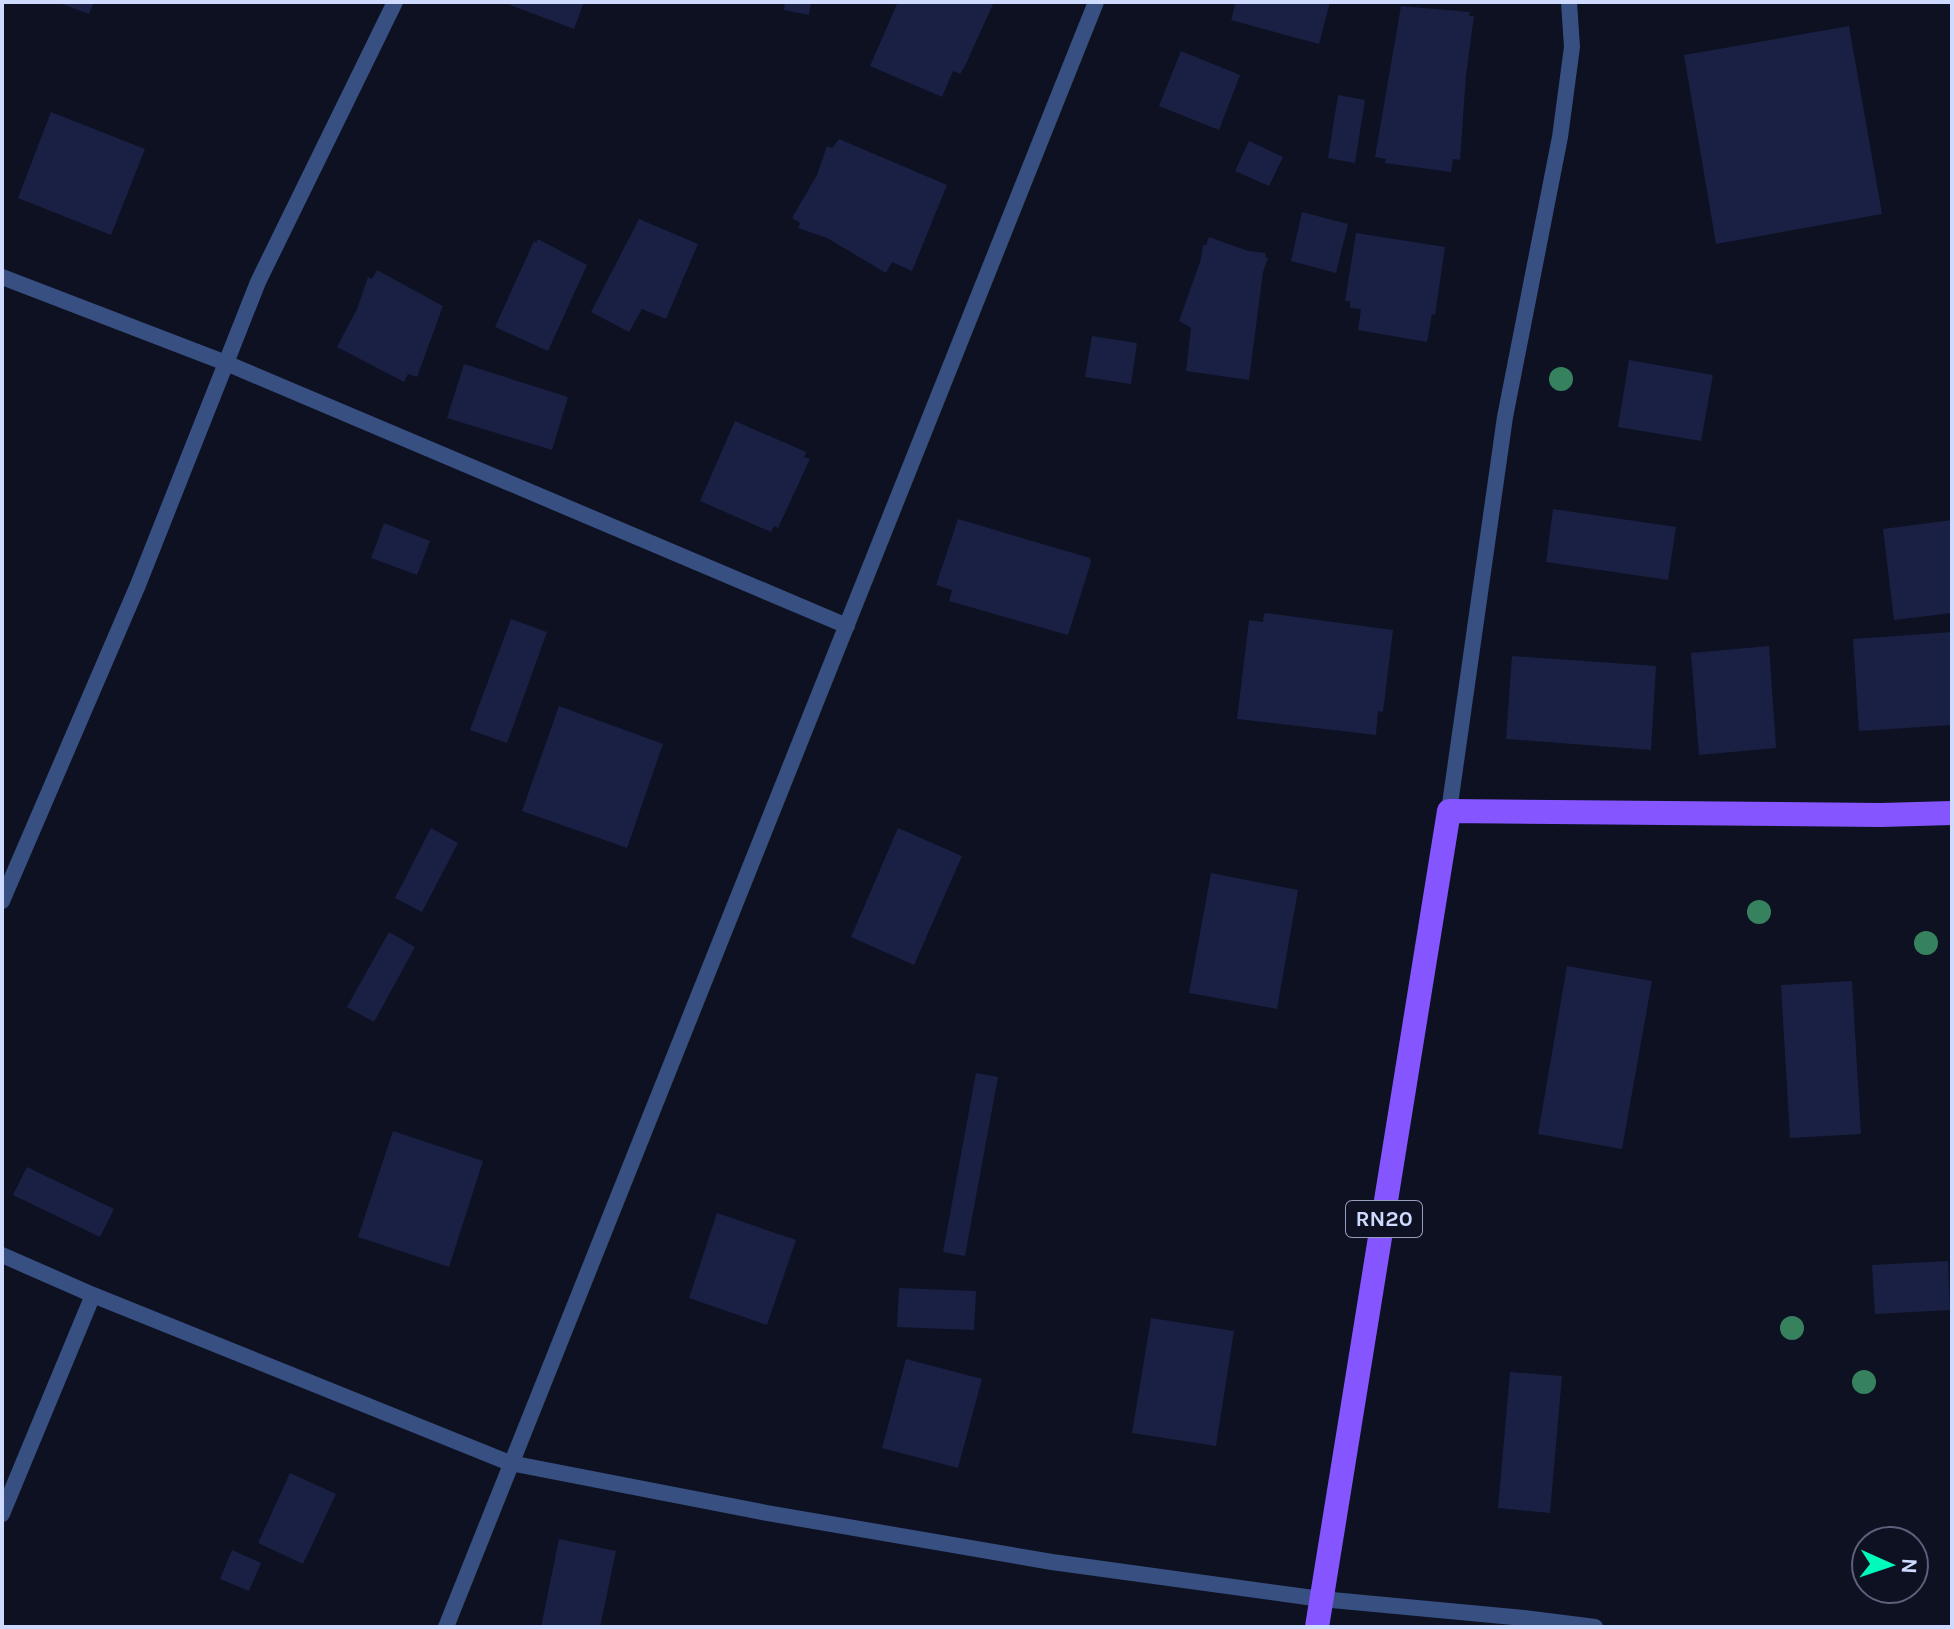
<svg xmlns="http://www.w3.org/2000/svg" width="1954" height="1629" viewBox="0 0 1954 1629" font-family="Karla,sans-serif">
<rect width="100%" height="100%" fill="#0d1122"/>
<path fill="#192043" d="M57 2H94L89 14Z
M502 2H584L574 29Z
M785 2H811L809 15 784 10Z
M898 2H994L964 68 960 74 953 71 942 97 870 66Z
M1236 2H1330L1319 44 1231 20Z
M1401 6 1470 12 1469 16H1474L1466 75 1460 160 1453 159 1451 172 1385 163 1386 159 1375 157Z
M1849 26 1882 214 1716 244 1684 55Z
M1181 51 1240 75 1219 130 1159 106Z
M1338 95 1365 100 1355 163 1328 158Z
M51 112 145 149 111 235 18 198Z
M839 139 947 185 912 271 892 262 886 273 827 238 798 228 800 223 792 218 817 175 827 146 832 148Z
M1249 141 1283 157 1269 186 1235 171Z
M1302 212 1348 224 1336 273 1291 261Z
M639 219 698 244 666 319 642 309 629 332 591 312Z
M1356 233 1445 247 1435 315 1432 314 1427 342 1358 330 1361 309 1350 308V301H1345Z
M1209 237 1248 251 1266 253 1265 257 1268 258 1263 272 1249 380 1186 371 1191 328 1179 321 1201 259 1203 245H1206Z
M538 239 587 265 548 351 495 327 534 241 536 243Z
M377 270 443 306 417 377 408 374 404 382 337 347 357 309 368 277 372 279Z
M1092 336 1137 343 1131 384 1085 377Z
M1629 360 1713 375 1701 441 1618 427Z
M464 364 568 397 552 450 447 418Z
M735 421 806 452 804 457 810 459 778 528 774 526 771 532 700 501Z
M1553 509 1676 527 1668 580 1546 562Z
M958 519 1090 558 1091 562 1068 635 949 601 952 590 936 585Z
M1952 520V613L1894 620 1883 529Z
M384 523 430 541 417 575 371 558Z
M1267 613 1393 630 1383 712 1378 711 1376 735 1237 719 1249 620 1263 622 1264 614Z
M511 619 547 632 507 743 470 730Z
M1952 632V725L1859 731 1853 639Z
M1769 646 1776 748 1699 755 1691 653Z
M1512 656 1656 666 1651 750 1506 739Z
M559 706 663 744 627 848 522 811Z
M431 828 458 843 422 912 395 898Z
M898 828 962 856 914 965 851 937Z
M1211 873 1298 890 1277 1009 1189 993Z
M389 932 415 947 374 1022 347 1007Z
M1567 966 1652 981 1622 1149 1538 1134Z
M1852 981 1861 1134 1790 1138 1781 985Z
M976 1073 998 1077 965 1256 943 1252Z
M393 1131 483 1161 449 1267 358 1237Z
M27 1167 114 1209 100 1237 13 1195Z
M717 1213 796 1240 767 1325 689 1298Z
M1948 1261 1950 1310 1875 1314 1872 1265Z
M899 1288 976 1291 974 1330 897 1327Z
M1151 1318 1234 1331 1216 1446 1132 1433Z
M906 1359 982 1379 958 1468 882 1448Z
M1510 1372 1562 1376 1550 1513 1498 1508Z
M290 1473 336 1494 303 1564 258 1543Z
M559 1539 616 1551 600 1627H541Z
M232 1550 261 1563 249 1591 220 1579Z"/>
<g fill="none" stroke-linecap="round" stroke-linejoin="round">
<path stroke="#384f82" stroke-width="16" d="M2 277 226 363 258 282 395 2
M1449 811 1505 417 1560 137 1572 47 1569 2
M2 901 138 585 226 363 847 626
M2 1255 93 1295 510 1463 767 1513 1052 1562 1321 1599 1524 1618 1595 1627
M2 1514 93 1295
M446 1627 1096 2"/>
<path stroke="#8556ff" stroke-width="24" d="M1317 1627 1449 811 1881 815 1952 813"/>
</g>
<g fill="#37825e">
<circle cx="1561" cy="379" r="12"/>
<circle cx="1759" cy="912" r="12"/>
<circle cx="1926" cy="943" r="12"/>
<circle cx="1792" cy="1328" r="12"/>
<circle cx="1864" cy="1382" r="12"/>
</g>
<g text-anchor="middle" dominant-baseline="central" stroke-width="7" stroke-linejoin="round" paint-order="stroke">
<rect fill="#0d1122" stroke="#959ebd" stroke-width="2" x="1346" y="1201" width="76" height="36" rx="6"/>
<g font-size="22" font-weight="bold" fill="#cfdaff">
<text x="1384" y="1219">RN20</text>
</g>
</g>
<rect width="1954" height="1629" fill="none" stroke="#cfdaff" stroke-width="8"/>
<g transform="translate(1890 1565) rotate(93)"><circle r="38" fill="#0d1122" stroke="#5b617a" stroke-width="2"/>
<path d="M0-6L14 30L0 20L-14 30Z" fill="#00fabc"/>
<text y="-12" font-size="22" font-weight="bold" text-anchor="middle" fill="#cfdaff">N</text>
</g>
</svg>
